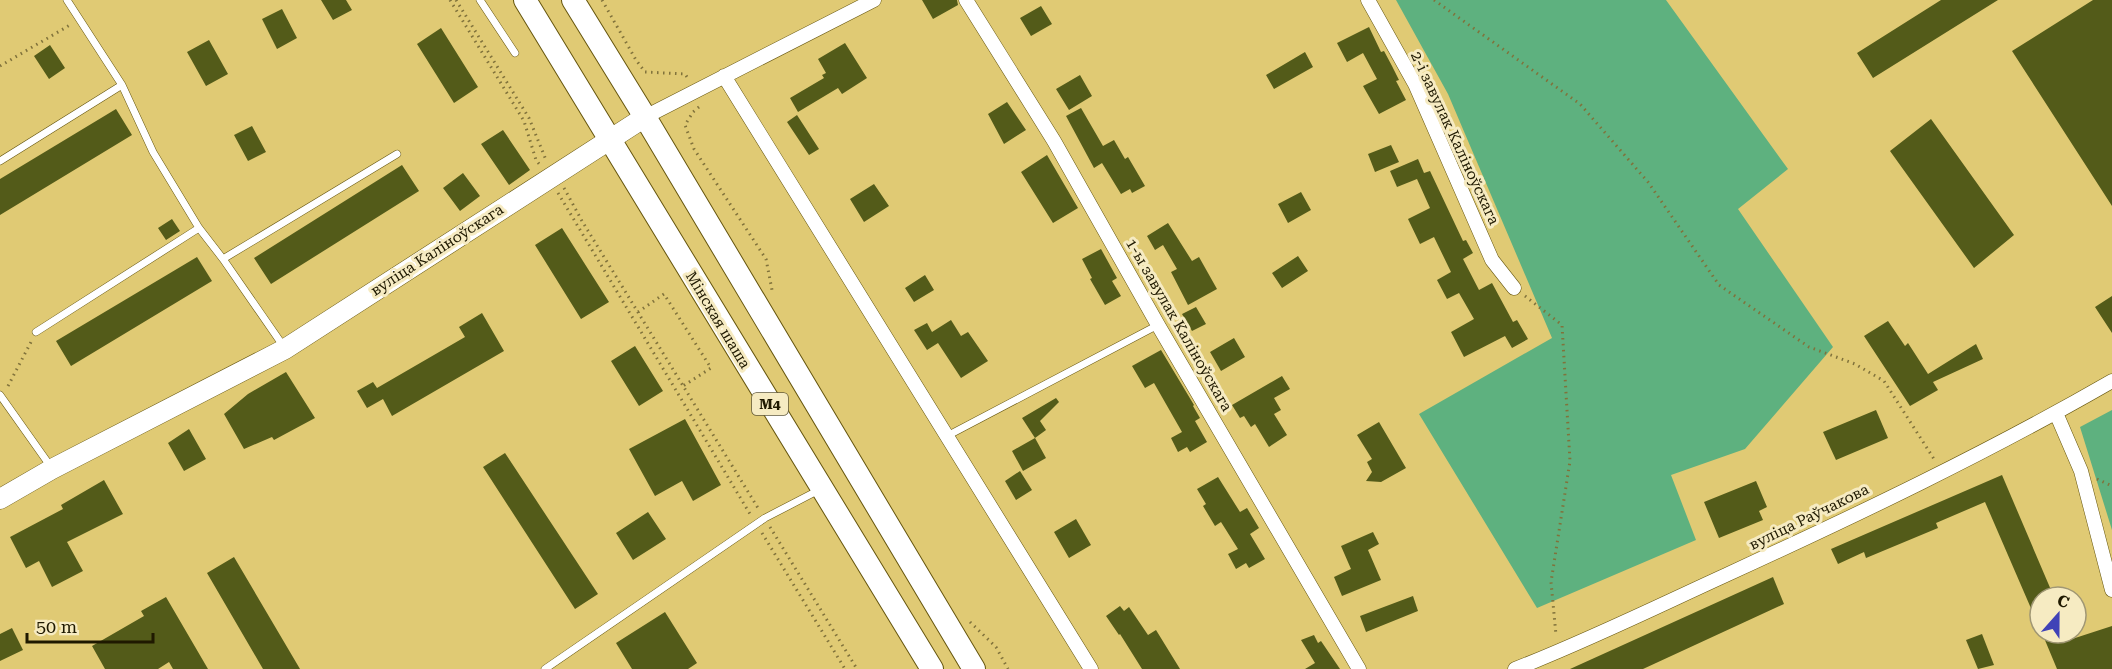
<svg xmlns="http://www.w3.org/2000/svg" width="2112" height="669" viewBox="0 0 2112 669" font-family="'Roboto Serif',serif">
<rect width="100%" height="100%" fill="#e0ca74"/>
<path fill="#5eb17f" d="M1396 0H1666L1788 169 1738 209 1833 347 1745 449 1671 475 1696 540 1537 608 1419 414 1552 338 1448 94Z
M2112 410V530L2080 427Z"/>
<path fill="#535b19" d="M321 0H346L352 10 333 20Z
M922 0H957L958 5 933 19Z
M1941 0H1998L1873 78 1857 53Z
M2093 0H2112V206L2012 51Z
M1041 6 1052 24 1031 36 1020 18Z
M282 9 297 38 277 49 262 19Z
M1369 27 1381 52 1384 51 1392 66 1399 80 1396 81 1406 100 1379 114 1363 86 1377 79 1363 53 1347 62 1337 43Z
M441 28 478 87 454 103 417 44Z
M209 40 228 74 206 86 187 52Z
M845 43 867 78 842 94 838 88 798 112 790 98 824 78 822 75 826 73 818 59Z
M50 45 65 68 49 79 34 56Z
M1305 52 1313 67 1274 89 1266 75Z
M1080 75 1092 96 1069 110 1056 89Z
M1007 102 1026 130 1004 144 988 114Z
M1081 108 1103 146 1114 140 1125 159 1128 157 1145 186 1132 193 1130 189 1121 194 1102 163 1094 168 1066 116Z
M116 109 132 135 0 215V179Z
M797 115 819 149 809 155 787 122Z
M1931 119 2014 235 1974 268 1890 151Z
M252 126 266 152 248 161 234 135Z
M503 130 530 170 509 185 481 144Z
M1391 145 1399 162 1375 172 1368 154Z
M1047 155 1078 208 1053 223 1021 172Z
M1418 159 1424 173 1430 171 1463 241 1466 240 1473 253 1463 259 1479 290 1492 283 1513 322 1517 320 1528 339 1512 348 1505 336 1464 357 1451 332 1474 319 1459 293 1447 299 1437 280 1451 272 1434 237 1420 244 1408 219 1430 208 1417 179 1397 187 1390 171Z
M402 165 419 191 271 284 254 258Z
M463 173 480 196 460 211 443 188Z
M874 184 889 206 864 222 850 199Z
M1301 192 1311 210 1288 223 1278 204Z
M172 219 180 231 166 240 158 228Z
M1168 223 1192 261 1199 257 1217 289 1188 305 1171 272 1177 269 1163 245 1155 250 1147 236Z
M562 228 609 302 581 319 535 245Z
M1101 249 1117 278 1112 281 1121 296 1105 305 1090 279 1092 278 1082 259Z
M1298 256 1308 271 1282 288 1272 273Z
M197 257 212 281 71 366 56 341Z
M925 275 934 290 914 302 905 288Z
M2112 296V333L2095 307Z
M1196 307 1206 324 1192 331 1182 314Z
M482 313 504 351 392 416 383 399 367 408 357 391 373 382 377 388 465 337 459 327Z
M951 320 961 336 968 332 988 361 961 378 938 343 927 350 914 330 927 323 932 332Z
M1888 321 1905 346 1908 343 1928 374 1976 344 1983 359 1933 382 1938 390 1910 406 1864 336Z
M1234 338 1245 357 1221 371 1210 352Z
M635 346 663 391 639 406 611 361Z
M1161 350 1194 405 1193 406 1200 418 1195 421 1207 442 1190 452 1187 447 1178 452 1171 438 1182 432 1154 383 1145 388 1132 366Z
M286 372 315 418 274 440 272 437 244 449 224 414 248 394Z
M1282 376 1290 389 1274 398 1281 410 1274 414 1287 435 1269 447 1255 424 1251 427 1244 416 1240 418 1232 405Z
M1056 398 1059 402 1040 421 1046 430 1035 438 1022 418Z
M1876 410 1888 438 1836 460 1823 432Z
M685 419 721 485 693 501 682 481 655 496 629 449Z
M1379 422 1406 468 1381 482 1366 481 1372 472 1367 462 1372 459 1357 435Z
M189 429 206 459 184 471 168 443Z
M1035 438 1046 458 1023 471 1012 451Z
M505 453 598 594 575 609 483 467Z
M1020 471 1032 490 1016 500 1005 481Z
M2002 475 2054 597H2040V629L1985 502 1936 523 1938 528 1866 558 1864 552 1838 564 1831 549Z
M1218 477 1240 512 1247 508 1259 528 1250 534 1265 559 1249 568 1246 563 1236 569 1228 554 1238 549 1221 522 1215 526 1203 506 1206 504 1197 489Z
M104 480 123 514 67 542 83 571 52 587 39 561 26 568 10 537 63 509 61 505Z
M1756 481 1767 507 1759 511 1763 520 1719 538 1704 502Z
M648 512 666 539 633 560 616 533Z
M1076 519 1091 545 1069 558 1054 532Z
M1373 532 1379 544 1368 550 1381 580 1342 596 1334 577 1351 569 1341 546Z
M234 557 300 669H263L207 573Z
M1773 577 1784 604 1643 669H1570Z
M1413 596 1418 611 1366 632 1360 616Z
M166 597 208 669H173L169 662 158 669H105L92 646 144 616 141 611Z
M1120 606 1124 611 1129 607 1148 635 1156 630 1180 669H1142L1120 634 1119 635 1106 616Z
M665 612 697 663 688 669H632L616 643Z
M2112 626V669H2057L2042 633H2069L2072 639Z
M12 628 23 650 0 661V634Z
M1982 634 1994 665 1978 669 1966 640Z
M1314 635 1318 643 1321 641 1340 669H1305L1315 663 1301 640Z"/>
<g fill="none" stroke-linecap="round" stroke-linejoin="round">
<g stroke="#66560f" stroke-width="8">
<path id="service" d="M67 0 122 85 153 152 199 228 223 259 284 347
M480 0 515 53
M0 161 122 85
M223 259 397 154
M36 332 199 228
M0 395 51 467
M947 436 1158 325
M545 669 765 518 819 490"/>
</g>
<g stroke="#66560f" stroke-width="15">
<path id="minor" d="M966 0 1054 141 1158 325 1359 669
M1368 0 1415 84 1492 260 1514 288
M724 76 1091 669
M645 117 874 0
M2056 413 2081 471 2112 590
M1515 669C1587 641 1656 607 1726 575 1857 515 1987 453 2112 381"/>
</g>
<g stroke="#66560f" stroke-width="21">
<path id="secondary" d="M0 499 52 469 285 349 645 117"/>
</g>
<g stroke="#66560f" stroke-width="24">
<path id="primary" d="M525 0 932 669
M573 0 645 117 974 669"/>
</g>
<path stroke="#80723b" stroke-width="3" stroke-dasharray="1.5 4.5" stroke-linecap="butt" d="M450 0 524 121 536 160 540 165
M456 0 529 118 546 160
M602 0 636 60 645 72 685 74 689 80
M1434 0 1580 104 1648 182 1719 285 1809 347 1855 364 1884 381 1934 459
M0 66 70 25
M699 107 693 112 685 125 694 149 766 259 772 290
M564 188 582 221 758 508
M558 193 750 514
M1525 296 1562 325 1570 461 1551 582 1556 635
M638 312 664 294 711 368 683 386
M8 386 31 342
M2097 479 2112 486
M770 527 857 669
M762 533 845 669
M970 622 996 647 1008 669"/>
<use href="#service" stroke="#fff" stroke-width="7"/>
<use href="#minor" stroke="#fff" stroke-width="14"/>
<use href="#secondary" stroke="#fff" stroke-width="20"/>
<use href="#primary" stroke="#fff" stroke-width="22"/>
</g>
<g text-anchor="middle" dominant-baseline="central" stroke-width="6" stroke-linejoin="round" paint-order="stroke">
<rect fill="#f6ebc2" stroke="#60583a" stroke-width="1.5" x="752" y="393" width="36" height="22" rx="4.5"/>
<g font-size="14" font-weight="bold" fill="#1f1900">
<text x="770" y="404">М4</text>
</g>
<g font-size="15" fill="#1f1900" stroke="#f6ebc2">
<text transform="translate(1455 138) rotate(65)">2-і завулак Каліноўскага</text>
<text transform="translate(437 250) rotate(-33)">вуліца Каліноўскага</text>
<text transform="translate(718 320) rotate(59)">Мінская шаша</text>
<text transform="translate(1179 325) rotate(60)">1-ы завулак Каліноўскага</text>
<text transform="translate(1809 517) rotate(-26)">вуліца Раўчакова</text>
</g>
</g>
<g transform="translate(2058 615) rotate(21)"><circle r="28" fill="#f6ebc2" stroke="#a09774" stroke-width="1.5"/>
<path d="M0-4.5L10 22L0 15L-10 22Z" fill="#4042b7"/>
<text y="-9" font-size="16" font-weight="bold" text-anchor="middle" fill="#1f1900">С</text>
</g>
<path d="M27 633v9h126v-9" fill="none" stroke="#1f1900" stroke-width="3"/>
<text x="36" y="633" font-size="18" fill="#1f1900" stroke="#f6ebc2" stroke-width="4.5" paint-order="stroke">50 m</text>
</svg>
